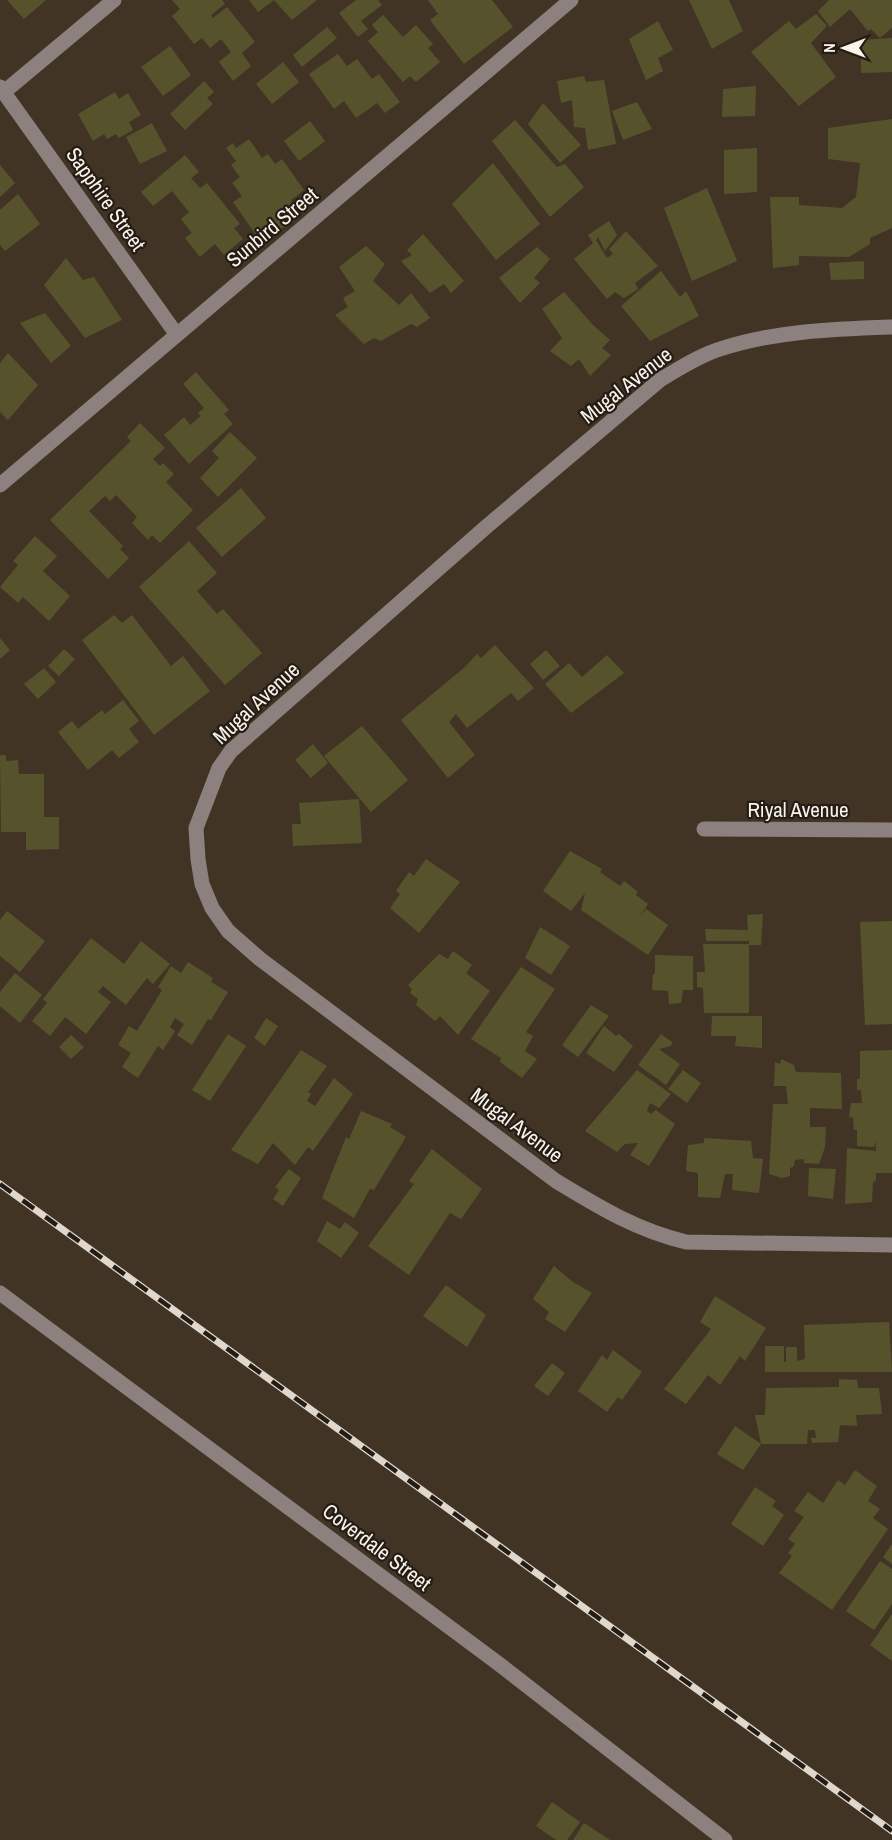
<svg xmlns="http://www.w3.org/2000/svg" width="892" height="1840" viewBox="0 0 892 1840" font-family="'Archivo Narrow',sans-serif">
<rect width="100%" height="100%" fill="#423425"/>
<path fill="#56532c" d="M7 0H46L24 19Z
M172 0H222L225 4 211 15 213 18 227 7 255 42 242 53 251 66 233 81 219 62 231 52 221 39 210 48 202 38 194 44 172 16 180 9Z
M249 0H317L292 20 274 0 258 12Z
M356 0H378L382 5 361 21 368 29 358 37 339 13Z
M428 0H492L513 27 464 64 430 20 438 14Z
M689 0H729L743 31 712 49Z
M829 0H892V28L880 38 871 29 868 31 850 9 830 27 818 11Z
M816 14 827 26 811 43 836 77 799 106 751 52 789 21 796 29Z
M383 15 403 37 416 25 433 44 428 48 440 62 416 82 410 76 403 82 368 41 378 32 372 25Z
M658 21 673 50 658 58 663 71 646 80 629 39Z
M327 27 337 38 302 67 293 55Z
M892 38V72L861 73V40Z
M170 46 191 75 163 96 141 67Z
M338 54 347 66 357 59 372 79 379 74 400 102 385 113 377 103 356 118 344 101 334 109 309 74Z
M283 62 299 82 272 104 256 84Z
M584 76 586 82 604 80 616 144 588 150 585 128 574 127 572 100 561 103 557 81Z
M204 81 214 92 207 98 213 104 185 130 170 114Z
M756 86 755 116 722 117 723 89Z
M115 92 119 99 128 93 141 115 129 122 133 130 119 138 116 134 107 139 104 134 93 141 78 114Z
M637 102 652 129 623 140 612 111Z
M543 103 581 145 560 163 528 124Z
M892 119V228L870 238V244L849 257 799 256V265L773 268 770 197H799V205L842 208 856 197 860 163 828 159V128Z
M515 120 557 167 565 164 584 187 550 217 492 141Z
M310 121 325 141 299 161 284 141Z
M152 123 167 151 140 164 126 137Z
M249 139 262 158 268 154 275 164 282 159 304 190 291 200 301 214 281 229 275 222 256 235 233 202 242 196 232 183 240 177 231 165 236 161 226 148 233 143 236 148Z
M757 148V192L724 194V150Z
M185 155 199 172 191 178 200 188 207 183 240 224 234 228 243 239 224 255 215 244 200 257 185 238 192 233 181 219 189 212 172 191 153 206 141 192Z
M493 163 540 224 496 260 452 204Z
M0 165 15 183 0 197Z
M707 188 737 261 692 281 664 208Z
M18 194 40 224 5 251 0 245V210Z
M609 221 617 235 605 251 598 237 596 240 607 258 613 254 609 249 626 231 658 266 635 283 638 289 624 298 615 292 607 299 574 259 593 243 588 235Z
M423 234 464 281 451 293 444 284 430 293 401 261 412 255 407 250Z
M366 246 385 264 373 281 399 305 411 293 430 318 417 327 411 324 381 341 374 338 364 344 335 315 348 307 343 298 355 291 339 267Z
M537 247 550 259 534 278 540 283 520 303 499 278Z
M66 258 83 280 94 277 122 320 85 338 44 285Z
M864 261V279L831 280 829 263Z
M661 271 680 297 686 291 699 316 650 341 621 306Z
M564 292 593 325 610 340 602 348 611 355 590 376 579 359 571 366 550 351 562 338 542 309Z
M45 313 71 346 51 363 20 323Z
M8 353 38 385 8 420 0 412V363Z
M196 372 229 410 224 414 233 424 189 464 164 435 184 417 190 425 201 416 198 413 204 408 183 384Z
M140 423 165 448 153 459 160 466 163 463 174 474 166 482 193 510 160 543 152 535 148 540 132 523 137 517 116 495 110 501 105 496 89 511 123 546 120 549 129 558 108 579 50 520 131 441 127 437Z
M230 432 257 458 218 497 200 478 219 458 212 451Z
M241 488 266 518 222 557 196 528Z
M35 536 57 556 43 571 70 596 49 621 23 597 18 603 0 587 18 565 13 561Z
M189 541 217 573 197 591 217 614 223 609 262 653 225 685 139 587Z
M114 615 122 623 132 615 171 666 183 656 210 691 154 735 82 640Z
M0 638 10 650 0 659Z
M495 645 534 688 518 701 511 693 467 728 456 714 449 722 475 755 448 778 401 720 465 667 477 654 481 658Z
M64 649 75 659 59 676 48 666Z
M546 650 560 666 543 680 530 664Z
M607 655 624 673 571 713 545 684 569 663 582 677Z
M44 668 56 682 38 699 24 684Z
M123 700 139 721 129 729 139 742 119 758 112 750 88 770 58 732 72 721 78 729 102 710 105 714Z
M362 726 408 780 371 812 324 756Z
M313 744 328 763 311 778 295 760Z
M0 755H6V761L18 760 19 774H44V817H59V849L26 850V832H1Z
M359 799 362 843 293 846 292 824H301L299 803Z
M570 851 602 869 600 872 620 886 624 881 638 892 636 895 648 904 639 918 646 909 668 925 648 955 581 910 585 893 571 911 543 891Z
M426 859 460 882 419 933 390 908 400 894 396 891 409 872 414 876Z
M7 911 45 941 20 972 0 956V920Z
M763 914 761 945H749V1013H704L703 988 697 987V972H705L703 944H749V941H706L705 929 748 930 747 915Z
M892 921V1024L865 1025 860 922Z
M540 927 570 946 551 975 525 958Z
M91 938 124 964 141 941 170 964 153 984 147 978 126 1005 103 986 98 992 111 1002 86 1034 65 1017 50 1036 32 1021 47 1003 43 999Z
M453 951 472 965 466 973 490 991 458 1035 440 1016 435 1021 416 1005 418 999 410 993 412 989 408 985 439 954 448 959Z
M655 955 693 956V990H683L681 1003 669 1004 668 991 652 990 653 974H655Z
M188 962 213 978 211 982 228 992 211 1020 208 1019 192 1045 177 1035 184 1024 175 1018 170 1027 175 1031 163 1050 158 1046 138 1078 122 1067 131 1053 118 1045 129 1026 137 1031 162 990 158 987 171 966 181 973Z
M521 967 555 989 526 1032 533 1036 525 1051 537 1059 522 1078 500 1062 501 1058 471 1039Z
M15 973 42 995 20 1023 0 1006V992Z
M591 1005 609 1016 578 1057 562 1045Z
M712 1016H762V1048L735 1046 736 1036H711Z
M266 1018 278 1026 265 1046 254 1038Z
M604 1026 616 1036 619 1034 633 1046 614 1072 586 1053Z
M228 1034 246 1046 210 1101 192 1090Z
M661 1034 672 1042 671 1046 659 1049 680 1064 666 1085 638 1065Z
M71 1035 84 1047 71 1059 59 1047Z
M301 1050 327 1066 308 1092 311 1094 307 1101 315 1106 334 1078 353 1094 313 1151 308 1147 295 1165 273 1143 258 1164 231 1150Z
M892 1050V1173H876V1180L873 1182 872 1202 845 1204 847 1148 876 1151V1141L874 1147 857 1146V1130H854L853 1118 849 1117 851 1103H862L861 1090H857V1079H860V1051Z
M781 1059 794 1065 796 1072 841 1073 842 1109 810 1108V1127H826L825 1147 819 1164 804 1163V1159L795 1160 794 1166 790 1168V1176L782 1178 769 1174 773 1104H788L786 1086H774L775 1062 780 1064Z
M637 1070 671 1094 659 1108 650 1103 647 1111 651 1114 656 1110 675 1124 649 1166 630 1155 638 1143 625 1144 617 1152 585 1131Z
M683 1070 701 1083 687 1103 668 1089Z
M361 1111 392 1124 390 1127 406 1137 374 1190 370 1189 354 1218 322 1198 346 1137 349 1139Z
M704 1138 751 1141 753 1158 763 1159 759 1193 732 1190 733 1174H725L720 1198 698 1197V1173L686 1171 688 1145 704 1143Z
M432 1149 482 1189 461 1219 450 1213 409 1275 368 1246 414 1184 409 1181Z
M809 1168 836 1169 833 1199 808 1196Z
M289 1169 301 1178 283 1206 273 1199 279 1190 275 1187Z
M327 1221 340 1229 345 1222 359 1233 341 1258 317 1241Z
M554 1266 573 1282 592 1293 565 1332 545 1319 549 1312 533 1299Z
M446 1285 486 1315 467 1347 423 1316Z
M715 1296 766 1328 745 1361 740 1356 720 1385 708 1375 686 1404 664 1389 711 1329 700 1322Z
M889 1322 892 1372H765V1346H784V1362H786V1347H797V1361L805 1359 804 1325Z
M613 1350 642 1372 622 1400 618 1397 607 1412 578 1391 602 1355 607 1360Z
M552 1363 565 1373 548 1396 534 1386Z
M839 1379 857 1380 858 1388H879L882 1414 856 1415 857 1426 840 1425 838 1442 812 1443 811 1438H816L815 1430H808L807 1444H761L755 1415H765L766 1388 839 1387Z
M735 1426 761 1444 743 1470 717 1454Z
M855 1470 877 1486 868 1501 880 1509 873 1518 888 1529 832 1610 779 1573 792 1556 788 1553 795 1544 788 1539 804 1517 794 1511 808 1492 823 1503 838 1480 845 1485Z
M755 1487 776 1501 772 1506 784 1515 763 1546 731 1524Z
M892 1544V1564L883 1557Z
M880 1561 892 1569V1604L874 1630 846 1611Z
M892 1614V1661L870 1645Z
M552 1802 580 1822 567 1840H556L536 1826Z
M584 1823 610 1840H573Z"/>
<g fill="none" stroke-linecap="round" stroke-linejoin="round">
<path stroke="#8c817e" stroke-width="15" d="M0 87 177 335
M4 92 114 0
M892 327C834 329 772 331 717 350 697 357 678 369 660 380L486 527 231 751 219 768 196 828 198 859 202 884 212 908 228 931 260 959 556 1181C599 1207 636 1230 686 1242L892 1245
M0 485 571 0
M704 829 892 830
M0 1293 499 1664 725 1840"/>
<g stroke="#e0d7cd" stroke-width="7">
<path id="rail" d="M0 1184 892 1831"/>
</g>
<use href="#rail" stroke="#231d16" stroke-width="4.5" stroke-dasharray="14" stroke-linecap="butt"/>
</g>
<g text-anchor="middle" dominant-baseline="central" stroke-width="4.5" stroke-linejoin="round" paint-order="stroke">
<g font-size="21" fill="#fcf3ea" stroke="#231d16">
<text transform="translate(106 199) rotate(55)">Sapphire Street</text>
<text transform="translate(272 227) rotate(-40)">Sunbird Street</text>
<text transform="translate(626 385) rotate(-38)">Mugal Avenue</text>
<text transform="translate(256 703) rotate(-43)">Mugal Avenue</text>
<text x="798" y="809">Riyal Avenue</text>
<text transform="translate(517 1125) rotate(37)">Mugal Avenue</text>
<text transform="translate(377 1547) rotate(37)">Coverdale Street</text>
</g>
</g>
<g transform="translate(844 48) rotate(270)" stroke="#231d16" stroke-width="4.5" paint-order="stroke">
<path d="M0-4.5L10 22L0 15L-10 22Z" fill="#fcf3ea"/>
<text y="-9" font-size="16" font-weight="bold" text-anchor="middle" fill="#fcf3ea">N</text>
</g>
</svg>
